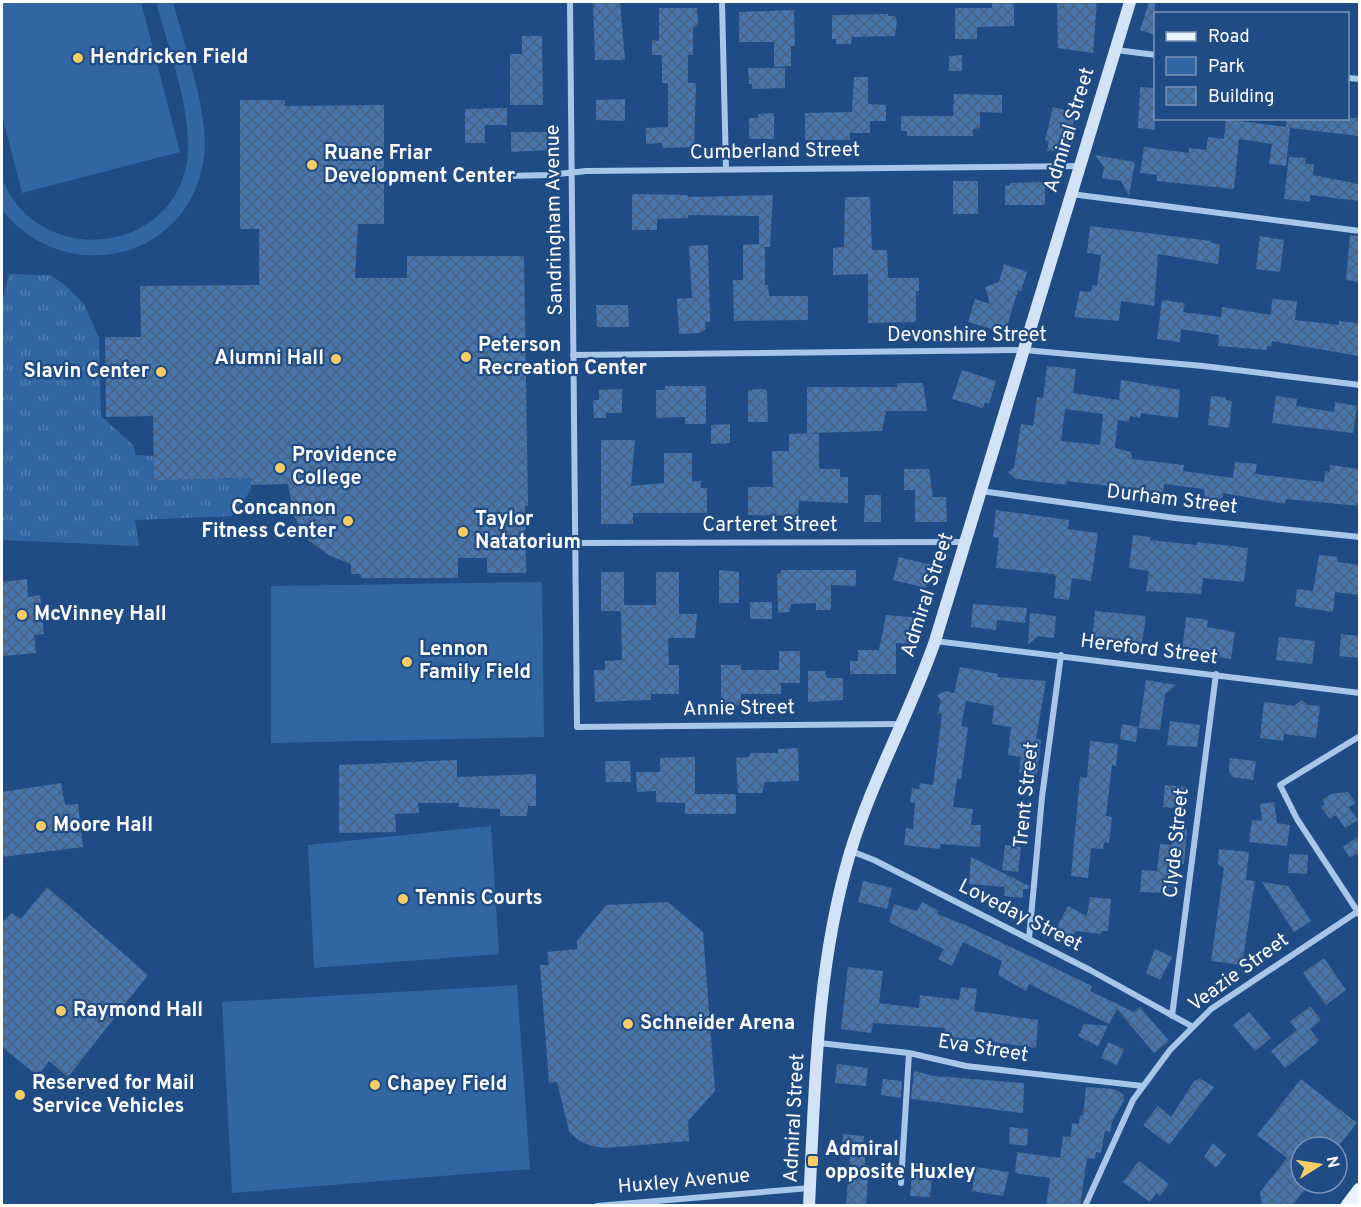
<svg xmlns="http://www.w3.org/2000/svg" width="1361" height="1207" viewBox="0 0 1361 1207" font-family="Overpass,sans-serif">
<defs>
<pattern id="grass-tufts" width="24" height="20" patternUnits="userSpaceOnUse" patternTransform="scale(1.5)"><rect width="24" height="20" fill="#3266a3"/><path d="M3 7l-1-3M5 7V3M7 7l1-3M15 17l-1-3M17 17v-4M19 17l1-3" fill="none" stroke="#517db1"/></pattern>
<pattern id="building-cross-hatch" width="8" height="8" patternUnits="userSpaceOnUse" patternTransform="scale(1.5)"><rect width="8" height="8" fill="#4776ae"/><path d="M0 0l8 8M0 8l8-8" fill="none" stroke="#4a617d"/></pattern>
</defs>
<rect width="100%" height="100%" fill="#1f4c85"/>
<path fill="url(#grass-tufts)" d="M9 274 50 275 64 284 84 304 99 338 101 416 134 446 135 455 154 456V479H232L251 471V490L232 516 135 520 139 546 2 540V302Z"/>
<path fill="#3266a3" d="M2 2H141L180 152 22 193 2 115Z
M156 2H173C184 44 210 116 204 157 190 261 66 289 2 210V177C33 265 166 259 186 167 196 121 168 47 156 2Z
M542 582 544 737 271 743V586Z
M491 826 499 954 314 968 308 845Z
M517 985 530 1169 232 1193 222 1002Z"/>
<path fill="url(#building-cross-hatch)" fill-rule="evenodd" d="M593 2H620L625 60H595Z
M992 2H1014V26L977 27V39H955V8H992Z
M1097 2 1093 53 1058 48 1057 3Z
M1149 2H1155V35L1140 30Z
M659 8H697L698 24 693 28V55H688V83H696L694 147 662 148V143L646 144V128L668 127V83H662V55H652V40L659 41Z
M794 10 795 46H791V66L774 67V42H739V12Z
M888 14V16H895L897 21 895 36 852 37 851 44H836V39H832V15Z
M522 36H542L543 105H510V54H522Z
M962 55V71H949V56Z
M748 68H785V88L752 89V84H749Z
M854 77H868V104L886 105V121H870V133H850V140H805V113L852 112Z
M1140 87 1155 88V130L1138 128Z
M954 94 1002 95V113L980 112V128L973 129V136H907V131H901V116H953Z
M625 99V121L596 120V100Z
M240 100H285V106L384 105V224H358L355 278H407V256H524L528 506H525L526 573H487V558H458V578H361L360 574H351V564L330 556 307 539 294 516 288 484 251 485V478L154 480 153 416 106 417 105 337H141L140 286 259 285V229H240Z
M1053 107 1076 113 1067 149 1047 151 1049 142 1045 140Z
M507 108V125H485V143H465V109Z
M774 113V139H749V118H758V114Z
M1286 118H1359V136L1290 128 1286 166 1269 164 1272 144 1239 139 1234 189 1157 181V175L1140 173 1144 147 1189 153V148L1206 150 1208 137 1224 139 1226 119 1286 127Z
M511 132H547V150L511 152Z
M1095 155 1135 162 1129 196 1121 181 1102 178 1104 167Z
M1289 157 1306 158 1305 164H1314L1313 175 1359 184V201L1310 195V202L1284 199Z
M953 181H978V214H953Z
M1045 182V205H1005V186L1010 185V183Z
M632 194 688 195V197L773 195 770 247H765V285H768L769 296H808V320L734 321 733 280H743V245L759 244V216L688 215V218L657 219V230H632Z
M845 197H870L872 250H887L888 278H919V291H916V322L868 323V274L833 275V248L844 247Z
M1090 226 1211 241V243L1220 244 1218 264 1158 254 1154 306 1121 301 1119 321 1074 317 1080 291 1091 292 1092 285 1097 286 1101 255 1087 253Z
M1350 235 1359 236V282L1346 280Z
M1260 236 1284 240 1280 272 1256 269Z
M708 245 710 322H705L706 329 700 333 679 334 677 299 692 298 689 246Z
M1004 264 1027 272 1021 291 1018 290 1005 333 968 322 975 299 990 304 985 287 999 282Z
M1272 299 1297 301 1295 320 1339 325V321L1359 323V356L1272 341 1271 347 1267 346V350L1218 346 1219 335 1181 329 1180 342 1157 339 1162 300 1185 303 1183 312 1221 317 1222 307 1271 315Z
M596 305H628L629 327H597Z
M1047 366 1076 369 1073 393 1119 400 1121 380 1180 390 1178 418 1141 413 1140 418 1130 416 1129 422 1118 420 1115 448 1131 452 1132 459 1184 465 1183 471 1233 478 1235 462 1257 464 1255 474 1324 482 1325 471 1330 472V465L1359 469V506L1286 499 1285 504 1223 493 1222 498 1214 501 1205 500 1204 489 1164 484 1163 492 1067 481 1066 485 1016 479 1008 472 1014 468 1021 424 1033 426 1037 397 1043 398ZM1065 409 1103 414 1100 445 1061 441Z
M962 370 996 381 989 404 985 402 983 408 952 399Z
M897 383H923L927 411H886L882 431 807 433V387H897Z
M665 386H706V424H685V417L656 418V390H665Z
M622 389V413H606V418H594L593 400H599V390Z
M765 389 767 392 768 422H748V390Z
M1211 396 1226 397V400L1232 401 1229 428 1208 425Z
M1276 396 1297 399 1296 406 1334 412 1335 402 1357 406 1353 433 1272 423Z
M730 424V443L711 444V425Z
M819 433V469H840V477H848V503L799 501 798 516 748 515V487H773L772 451H789V434Z
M601 440H635L631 486 664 483V453H692V481H701V488H707V513H633V524H601Z
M904 469H929L933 497H946L947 522H915V490H904Z
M865 495H881V522H864Z
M996 510 1069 520 1068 529 1098 533 1091 581 1072 578 1069 600 1054 598 1056 577 1053 574 996 568 999 538 993 537Z
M1133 535 1151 537 1150 540 1197 545V542L1248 548 1244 582 1203 578 1201 594 1146 591 1149 571 1129 568Z
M1319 555 1338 557 1337 562 1359 565V595L1335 592 1333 612 1295 606 1297 589 1313 591Z
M899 557 932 565 926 588 893 580Z
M719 570 739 572V603H719Z
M781 570H856V586L831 585V610H816V603L791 604 789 612 778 613 777 574 781 573Z
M601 572H624V605H656V572H679V614H697L695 638H668L669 665H679V694H651V700L595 702 594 670H605V661L622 660 621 611H601Z
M27 579 28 597 40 595 44 634 34 635 36 653 2 656V582Z
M750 602H772V619H750Z
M973 604 1027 608 1025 623 997 620 996 630 971 627Z
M1095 611 1146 616 1142 644 1137 648 1092 640Z
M1030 613 1056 616 1054 638 1038 636 1028 645Z
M886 615 922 618 913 644 896 643V674H850V661H858V650H879Z
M1186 617 1208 620 1207 627 1235 632 1231 659 1182 652Z
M1341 634 1359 636V658L1339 656Z
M1279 637 1315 641 1312 664 1276 660Z
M779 651H800V683H781V694H741V705H721V665H741V670H779Z
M960 667 998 674 997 677 1046 681 1036 739 1041 740 1037 774 1019 772 1021 757 1008 755 1011 727 992 724 994 706 966 701 961 726 968 727 961 779H957L953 807 973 809 971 825H981L980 847 941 844 940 849 904 845 906 828 913 829 915 803 910 802 912 788 919 789 920 783 933 785 942 714 938 713 941 701 937 695 946 691 954 693Z
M808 671H825L827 678H843V700L808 702Z
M1146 680 1176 685 1165 694 1160 730 1139 728Z
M1302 700 1307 705 1320 706 1316 738 1284 734 1283 741 1260 738 1264 702 1294 706Z
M1170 721 1200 725 1197 747 1167 745Z
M1122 724 1138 727 1136 742 1120 739Z
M1090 741 1118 744 1116 766 1112 765 1106 816 1112 817 1109 843 1104 842 1103 849 1091 848 1088 878 1071 876 1080 777 1087 778Z
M798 748 799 781 765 782 762 793H738L736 758 749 757 751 753H778V749Z
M695 757V794H736V814H685V803L656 802V791L637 792 636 772H660V758Z
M1230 758 1256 761 1253 780 1232 777 1229 771Z
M457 760V777L536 774V806H528L527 816H500V809L458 807 459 803H418L419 813 395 814 396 832 339 833V765Z
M605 761H630L631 782H606Z
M61 783 65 805 78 804 83 847 2 857V792Z
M1165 785 1187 787 1184 809 1163 807Z
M1348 792 1356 803 1349 807 1358 820 1345 828 1336 815 1330 819 1321 807 1325 804 1322 800 1331 794Z
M1274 802 1277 823 1290 825 1287 846 1249 842 1252 820 1262 821 1260 804Z
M1174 828 1187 829 1184 864H1174L1172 887 1169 886 1168 893 1140 892 1142 870 1157 871 1160 844 1172 845Z
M1359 836V852L1350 858 1343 847Z
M1005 845 1021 847 1018 872 1002 870Z
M1219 849 1249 852 1246 880 1255 881 1242 965 1211 961 1224 868 1218 864Z
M1289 854 1308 855 1307 874 1288 873Z
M971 857 1029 886 1028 889H1023V898L1004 896 1005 887 969 884Z
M863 881 892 888 887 909 858 902Z
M1262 882 1288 886 1311 921 1294 932Z
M47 887 148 975 68 1077 49 1061 38 1076 2 1047V923L11 913 21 919Z
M1090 897 1111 899 1108 931H1102L1101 934 1076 931 1074 934 1065 936 1055 931 1068 906 1087 916Z
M668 902 703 932 715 1091 688 1121 689 1141 605 1148 591 1146 578 1140 569 1131 557 1082 549 1083 540 965H549L547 952 577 949V941L606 905Z
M922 902 939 911 937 914 965 925 1092 986 1090 991 1134 1012 1140 1007 1169 1041 1154 1053 1117 1009 1109 1024 1029 984 1026 991 998 975 1002 961 963 942 952 966 938 959 944 949 889 922 894 904 917 911Z
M1155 949 1172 957 1160 980 1146 973Z
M1324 958 1346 990 1326 1005 1303 973Z
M848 967 883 971 879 1003 919 1008 920 995 959 1000 961 987 977 989 974 1011 1038 1020 1036 1048 963 1038V1043L943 1041 945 1028 873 1023 871 1033 841 1029Z
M1310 1006 1321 1020 1310 1029 1319 1041 1285 1068 1271 1051 1297 1030 1290 1022Z
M1249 1012 1271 1038 1255 1051 1233 1025Z
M1084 1024 1108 1026 1098 1046 1078 1036Z
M1108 1042 1124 1049 1117 1065 1101 1058Z
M837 1064 868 1068 866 1086 835 1083Z
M914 1071 934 1076 1024 1083 1023 1113 911 1099Z
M1199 1078 1214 1087 1169 1145 1143 1125 1158 1106 1171 1117 1195 1080 1197 1081Z
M883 1079 902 1081 901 1098 881 1095Z
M1301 1079 1357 1123 1338 1147H1301V1183H1310L1292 1206H1262L1260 1192 1287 1158 1257 1135Z
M1086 1087 1114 1089 1124 1095V1100L1112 1122 1110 1132 1105 1131 1101 1153 1096 1152 1095 1159 1087 1158 1080 1206H1046L1050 1178 1015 1173 1017 1152 1060 1158 1063 1136 1071 1137 1072 1123 1079 1124 1080 1115 1083 1116Z
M1010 1127 1028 1129 1027 1146 1009 1144Z
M843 1134 864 1136 863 1157H865V1165H869L866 1206H846L850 1157 842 1156Z
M1213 1143 1226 1155 1216 1168 1204 1157Z
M1139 1161 1169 1184 1160 1196 1156 1193 1150 1202 1123 1182Z
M913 1163 933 1165 930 1197 910 1196Z
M976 1167 1009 1172 1003 1196 972 1191Z"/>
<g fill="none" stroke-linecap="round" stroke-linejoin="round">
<path stroke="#a7c6ea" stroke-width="6" d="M570 2 577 727 902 724
M722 2 726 169
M1116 50 1156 55
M1348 78 1360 79
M470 177 549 175 586 171 1080 166
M1071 194 1360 231
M573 355 1024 350 1203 366 1360 385
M981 491 1175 518 1360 537
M574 543 965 542
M935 641 1360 693
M1360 736 1280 785 1297 819 1360 915
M851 851 874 860 1090 970 1193 1027
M1029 939 1042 797 1061 655
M1172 1016 1216 674
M819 1043 909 1053 966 1066 1143 1086
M901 1183 909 1053
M597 1206 810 1188
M1085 1206 1133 1100 1170 1050 1211 1009 1360 910"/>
<path stroke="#d2e3f8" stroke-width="12" d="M809 1206C815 1087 816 967 850 853 872 780 910 713 935 641L1130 2"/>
<path stroke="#ebf3fe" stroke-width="15" d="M1348 1206 1360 1190"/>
</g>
<g fill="#f9cd66" stroke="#1f4c85" stroke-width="2">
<circle cx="78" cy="58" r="6"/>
<circle cx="312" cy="165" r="6"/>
<circle cx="466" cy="357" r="6"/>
<circle cx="336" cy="359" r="6"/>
<circle cx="161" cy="372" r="6"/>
<circle cx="280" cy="468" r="6"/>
<circle cx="348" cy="521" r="6"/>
<circle cx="463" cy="532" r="6"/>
<circle cx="22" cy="615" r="6"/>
<circle cx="407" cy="662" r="6"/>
<circle cx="41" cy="826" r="6"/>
<circle cx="403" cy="899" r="6"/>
<circle cx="61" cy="1011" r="6"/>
<circle cx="628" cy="1024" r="6"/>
<circle cx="375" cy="1085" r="6"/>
<circle cx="20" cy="1095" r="6"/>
<rect x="807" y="1155" width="12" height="12" rx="3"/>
</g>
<g text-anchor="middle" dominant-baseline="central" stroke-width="4.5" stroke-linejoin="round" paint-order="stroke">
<g font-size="20" font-weight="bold" fill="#fff" stroke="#1f4c85" text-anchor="start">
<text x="90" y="58">Hendricken Field</text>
<text x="324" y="154">Ruane Friar<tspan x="324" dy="23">Development Center</tspan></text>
<text x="478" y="346">Peterson<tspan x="478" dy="23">Recreation Center</tspan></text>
<text x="324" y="359" text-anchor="end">Alumni Hall</text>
<text x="149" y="372" text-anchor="end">Slavin Center</text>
<text x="292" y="456">Providence<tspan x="292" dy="23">College</tspan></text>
<text x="336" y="509" text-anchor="end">Concannon<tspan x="336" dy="23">Fitness Center</tspan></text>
<text x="475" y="520">Taylor<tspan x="475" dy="23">Natatorium</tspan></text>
<text x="34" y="615">McVinney Hall</text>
<text x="419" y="650">Lennon<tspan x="419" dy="23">Family Field</tspan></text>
<text x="53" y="826">Moore Hall</text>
<text x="415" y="899">Tennis Courts</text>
<text x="73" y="1011">Raymond Hall</text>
<text x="640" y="1024">Schneider Arena</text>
<text x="32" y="1084">Reserved for Mail<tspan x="32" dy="23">Service Vehicles</tspan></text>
<text x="387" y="1085">Chapey Field</text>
<text x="825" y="1150">Admiral<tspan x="825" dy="23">opposite Huxley</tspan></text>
</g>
<g font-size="20" fill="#fff" stroke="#1f4c85">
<text transform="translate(1070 130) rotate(-73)">Admiral Street</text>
<text transform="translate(775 152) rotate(-1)">Cumberland Street</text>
<text transform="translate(555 220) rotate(-91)">Sandringham Avenue</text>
<text x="967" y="336">Devonshire Street</text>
<text transform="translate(1172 500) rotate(7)">Durham Street</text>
<text x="770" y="526">Carteret Street</text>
<text transform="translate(928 595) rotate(-72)">Admiral Street</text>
<text transform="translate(1149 650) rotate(7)">Hereford Street</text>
<text transform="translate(739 709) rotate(-1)">Annie Street</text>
<text transform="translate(1027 795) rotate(-84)">Trent Street</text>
<text transform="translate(1177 843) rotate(-84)">Clyde Street</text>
<text transform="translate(1020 916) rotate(27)">Loveday Street</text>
<text transform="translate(1239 973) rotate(-36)">Veazie Street</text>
<text transform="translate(983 1049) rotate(9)">Eva Street</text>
<text transform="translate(795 1118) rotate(-87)">Admiral Street</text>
<text transform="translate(684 1182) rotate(-5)">Huxley Avenue</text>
</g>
</g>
<rect width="1361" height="1207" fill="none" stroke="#ffffff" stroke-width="6"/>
<rect x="1154" y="12" width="195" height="108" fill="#1f4c85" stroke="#7994b6" stroke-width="1.5"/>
<rect x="1166" y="32" width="30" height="9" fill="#ebf3fe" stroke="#7994b6" stroke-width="1.5"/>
<text x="1208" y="42" font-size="18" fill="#ffffff">Road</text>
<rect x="1166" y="57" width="30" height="18" fill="#3266a3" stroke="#7994b6" stroke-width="1.5"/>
<text x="1208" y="72" font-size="18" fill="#ffffff">Park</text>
<rect x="1166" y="87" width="30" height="18" fill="url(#building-cross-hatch)" stroke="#7994b6" stroke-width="1.5"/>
<text x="1208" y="102" font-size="18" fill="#ffffff">Building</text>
<g transform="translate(1319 1165) rotate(78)"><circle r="28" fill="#1f4c85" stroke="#7994b6" stroke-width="1.5"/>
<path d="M0-4.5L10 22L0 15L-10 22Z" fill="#f9cd66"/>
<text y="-9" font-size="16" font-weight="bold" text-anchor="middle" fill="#ffffff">N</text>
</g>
</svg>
